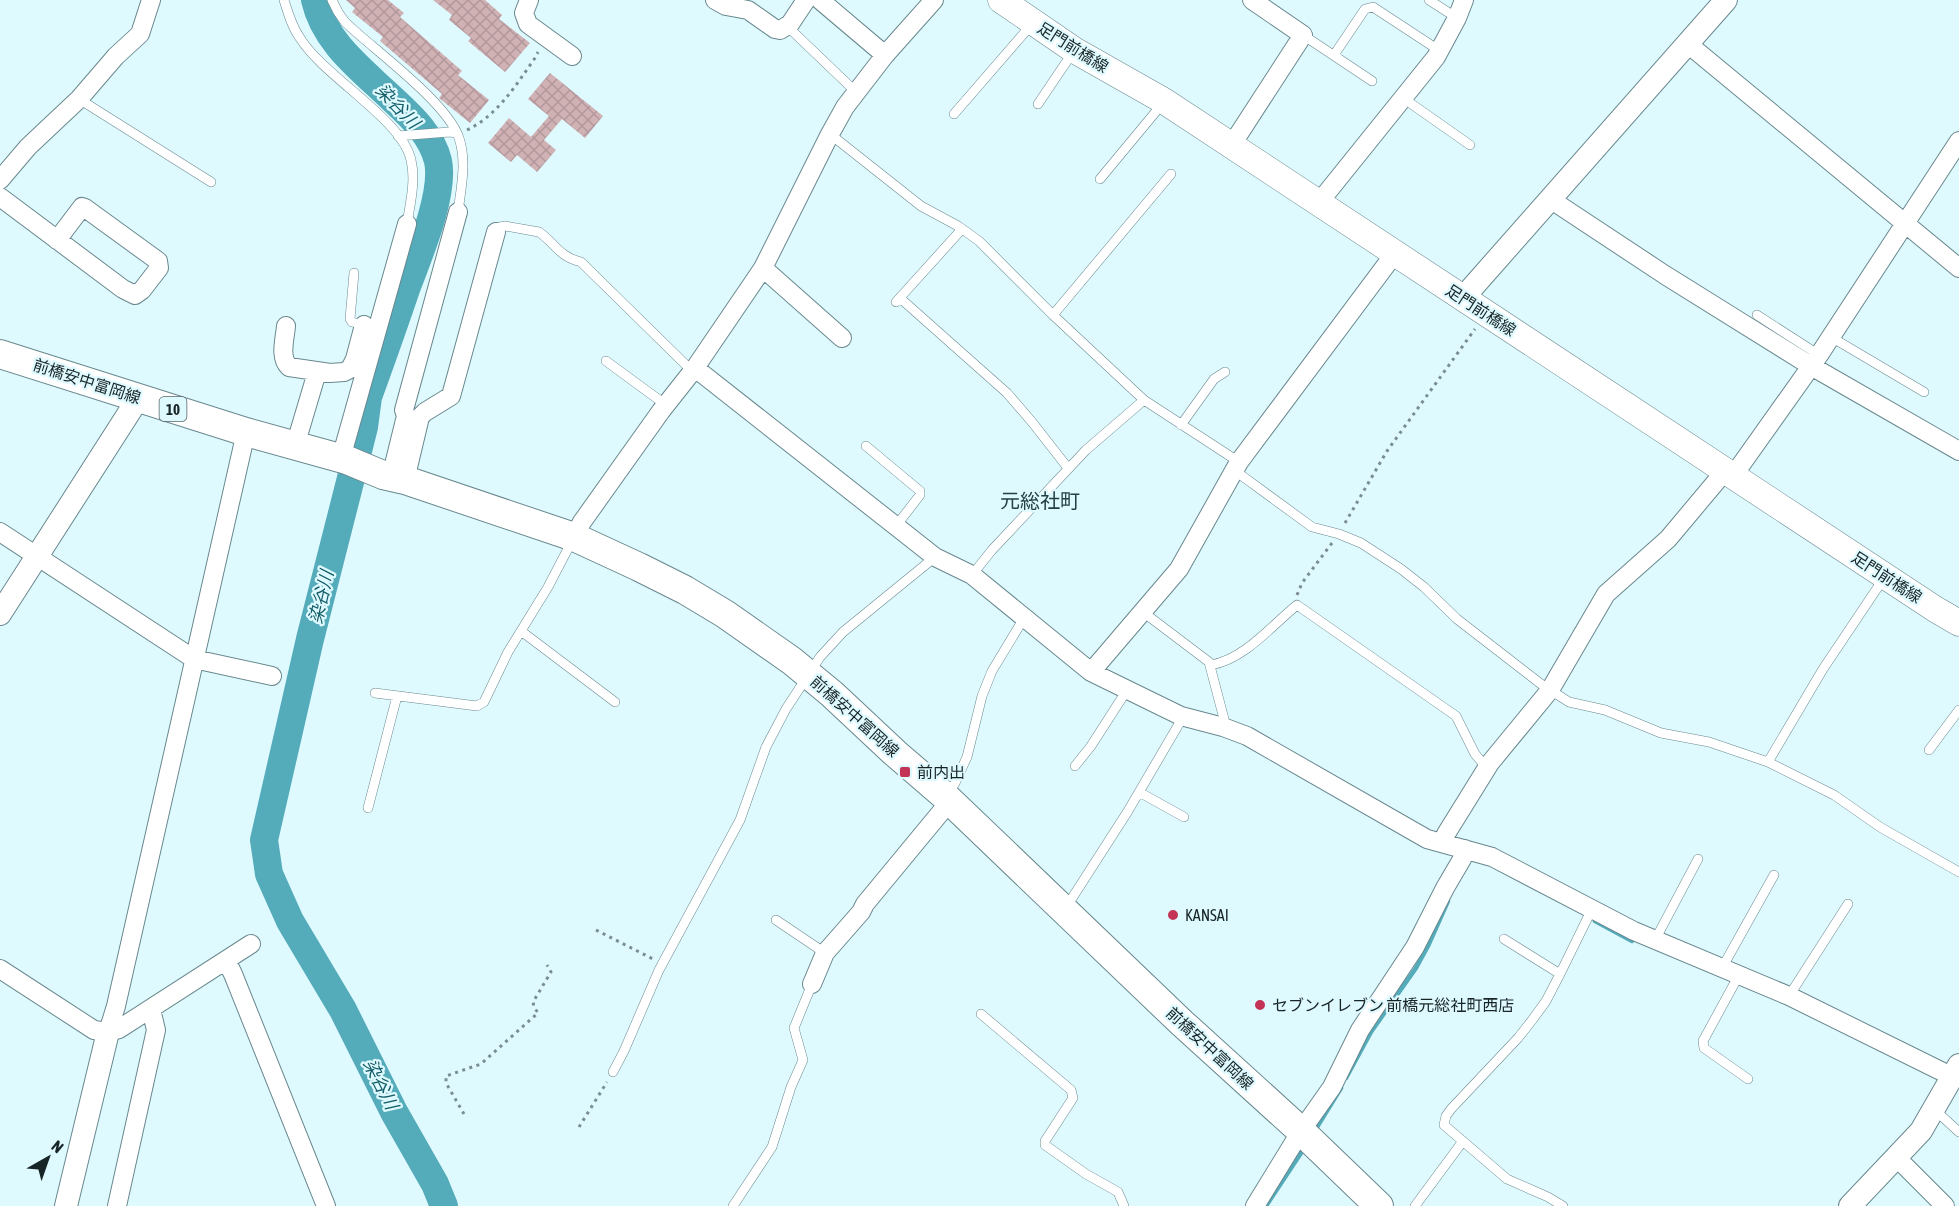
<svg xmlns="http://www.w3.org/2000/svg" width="1959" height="1206" viewBox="0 0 1959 1206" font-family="'Asap Condensed','Noto Sans JP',sans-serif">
<defs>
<pattern id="building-cross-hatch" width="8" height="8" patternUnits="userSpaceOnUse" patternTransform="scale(1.5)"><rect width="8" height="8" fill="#d0b1b4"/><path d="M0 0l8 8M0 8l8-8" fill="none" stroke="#b2989b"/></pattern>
</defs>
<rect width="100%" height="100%" fill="#dffaff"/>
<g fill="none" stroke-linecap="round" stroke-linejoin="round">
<path stroke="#54abba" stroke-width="4.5" d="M1595 921 1632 941
M1346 1078 1371 1032 1416 968 1428 946 1448 901
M1314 1132 1341 1088
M1266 1206 1305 1147"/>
<path stroke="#54abba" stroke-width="28" d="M315 0C324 40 357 66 386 93 406 112 431 132 438 161 445 194 418 257 406 289 394 325 381 361 368 397L364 427 310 639 264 840 269 874 290 921 343 1010 394 1112 435 1184 444 1206"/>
</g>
<path fill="url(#building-cross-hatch)" d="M346 0H388L404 13 400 17 462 71 458 75 489 100 470 123 439 98 442 94 380 41 383 37 352 12 355 8Z
M433 0H485L502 15 499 19 530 43 505 72 468 41 471 38 449 20 452 15Z
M550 73 603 116 585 138 562 119 544 140 556 150 537 172 517 155 511 162 488 143 509 118 531 137 549 116 528 99Z"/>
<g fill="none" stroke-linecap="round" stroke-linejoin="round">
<g stroke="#68888e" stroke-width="10">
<path id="service" d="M284 0C288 13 292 27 300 38 324 77 402 119 411 160 416 181 410 204 407 224
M332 0 338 12 345 22C374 50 447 102 459 138 467 162 461 188 458 212
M1429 0 1457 18
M787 26 856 92
M1303 35 1372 81
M1334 55 1365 9 1373 7 1440 51
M1403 98 1470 145
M79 99 211 182
M1038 104 1073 52
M954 114 1032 24
M830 134 921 206 958 226 979 241 1053 315 1144 400 1239 462
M398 136 449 132 457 133
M1100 179 1163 103
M496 232 500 227 505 226 539 232C556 244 558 256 581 262L687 366 695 368
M354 273 350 319 352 322 364 325
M900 298 1007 393 1032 422 1068 468
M896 302 962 229
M1053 315 1171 174
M1757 315 1819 355
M1831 337 1924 392
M606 361 666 405
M1181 425 1214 379 1225 372
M866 446 920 491V495L896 526
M1234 470 1312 527 1339 534 1361 543 1401 569 1424 587 1457 619 1541 684 1569 702 1605 710 1661 733 1709 742 1768 762 1834 795 1880 827 1959 872
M972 575 992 550 1086 450 1144 400
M1143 612 1209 662 1224 719 1223 727
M521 631 615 702
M1211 665C1245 659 1271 626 1297 605L1456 716 1475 754 1486 767
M375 693 477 706 484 702 508 652 548 587 573 539
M1929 750 1959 710
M1768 762 1823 669 1884 578
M1075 766 1091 746 1127 690
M1139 792 1184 817
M949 793 955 783 967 757 982 696 992 671 1024 618
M368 808 397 696
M1067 906 1128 811 1183 717
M776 920 825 953
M1504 939 1560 974
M1655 940 1698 859
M1722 968 1774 875
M1739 975 1703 1041 1704 1048 1748 1079
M1789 996 1848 904
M981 1014 1071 1090 1073 1098 1045 1141V1145L1086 1174 1118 1192 1124 1206
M613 1072 624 1051 659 970 740 820 766 747 786 709 820 657 843 632 935 557
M1935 1110 1959 1132
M733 1206 772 1147 791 1087 803 1060 794 1028 812 984
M1415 1206 1463 1141
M1563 1206 1548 1197 1507 1179 1444 1125 1446 1116 1451 1109 1518 1038 1533 1019 1546 1001 1560 974 1592 909"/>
</g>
<g stroke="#68888e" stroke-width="20">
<path id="minor" d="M529 0 524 13 528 24 572 56
M715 0 726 6 748 10 775 29 780 30 790 24 806 0
M820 0 885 55
M1688 44 1959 268
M1231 146 1303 35 1252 0
M0 180 28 147 79 99 116 56 140 34 151 0
M0 197 123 289 135 295 142 290 159 268 158 261 85 208 82 207 57 240
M1550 199 1665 275 1811 366 1959 451
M1321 204 1325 195 1436 57 1457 18 1464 0
M763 268 842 338
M286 326C285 339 279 357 289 367L330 373 344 372 350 369 355 359 364 325
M695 368 935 557 972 575 1091 672 1181 716 1223 727 1247 736 1427 839 1492 857 1634 931 1789 996 1953 1077
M295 446 317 372
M341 458 407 224
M1733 476 1819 355 1959 141
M391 477 406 416 404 410 458 212
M405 480 420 417 425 412 451 396 496 232
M0 532 194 659 272 676
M574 537 582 522 661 411 695 368 763 268 830 134 845 107 885 55 934 0
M1091 672 1179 569 1239 462 1395 253
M1443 843 1446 834 1490 763 1550 690 1606 594 1668 539 1725 471
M226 960 233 974 326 1206
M0 969 94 1030 108 1032 119 1029 251 944
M812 984 825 953 861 912 865 904 941 812 951 802
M108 1032 116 1006 246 432
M1897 1158 1945 1206
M117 1206 156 1030 151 1009
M1255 1206 1301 1131 1332 1087 1360 1030 1415 947 1445 888 1462 859 1465 849"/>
</g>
<g stroke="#68888e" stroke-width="24">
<path id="tertiary" d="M1463 298 1726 0
M0 614 134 405 137 397
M66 1206 108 1032
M1850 1206 1921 1131 1959 1065"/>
</g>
<g stroke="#68888e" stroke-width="27">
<path id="secondary" d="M1001 0 1074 50 1164 101 1935 609 1959 623"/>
</g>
<g stroke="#68888e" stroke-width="30">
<path id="primary" d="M0 354 246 432 347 460 383 475 405 480 574 537 639 567 685 590 725 614 792 661 832 694 895 753 946 797 1182 1023 1301 1131 1379 1206"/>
</g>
<path stroke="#7a8e91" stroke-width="3" stroke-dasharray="3 4.5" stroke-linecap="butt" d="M467 130C498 115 516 85 535 58L538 52
M1345 523 1387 451 1475 329
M1297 595 1302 583 1332 543
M596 930 653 959
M464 1114 446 1083V1076L481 1064 538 1013 534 1007 533 1002 551 972 547 965
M579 1127 607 1082"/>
<use href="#service" stroke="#fff" stroke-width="9"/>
<use href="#minor" stroke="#fff" stroke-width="18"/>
<use href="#tertiary" stroke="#fff" stroke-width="22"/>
<use href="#secondary" stroke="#fff" stroke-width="26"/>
<use href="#primary" stroke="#fff" stroke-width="28"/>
</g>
<g fill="#c33356" stroke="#dffaff" stroke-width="2">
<rect x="899" y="766" width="12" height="12" rx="3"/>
<circle cx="1173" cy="915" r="6"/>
<circle cx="1260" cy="1005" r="6"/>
</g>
<g text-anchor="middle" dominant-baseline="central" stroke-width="4.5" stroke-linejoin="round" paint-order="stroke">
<rect fill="#dffaff" stroke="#546568" stroke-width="1.5" x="159.5" y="397" width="27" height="24" rx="4.5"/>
<g font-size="15" font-weight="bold" fill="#182527">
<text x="173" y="409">10</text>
</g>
<g font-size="16" fill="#182527" stroke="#dffaff">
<text transform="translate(1073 47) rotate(32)">足門前橋線</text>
<text transform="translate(1481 310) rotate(33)">足門前橋線</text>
<text transform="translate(87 381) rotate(18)">前橋安中富岡線</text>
<text transform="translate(1887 577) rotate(33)">足門前橋線</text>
<text transform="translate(855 716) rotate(42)">前橋安中富岡線</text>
<text transform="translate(1210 1048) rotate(43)">前橋安中富岡線</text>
</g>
<g font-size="16" fill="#182527" stroke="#dffaff" text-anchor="start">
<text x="917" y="772">前内出</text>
<text x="1185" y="915">KANSAI</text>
<text x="1272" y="1005">セブンイレブン 前橋元総社町西店</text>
</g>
<g font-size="18" font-style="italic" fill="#155e69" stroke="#dffaff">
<text transform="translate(398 106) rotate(46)">染谷川</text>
<text transform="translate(321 597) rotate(-77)">染谷川</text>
<text transform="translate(381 1084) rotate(63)">染谷川</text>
</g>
<g font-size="20" fill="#224045" stroke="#dffaff">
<text x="1040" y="500">元総社町</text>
</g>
</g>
<g transform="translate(48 1158) rotate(40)" stroke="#dffaff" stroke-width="4.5" paint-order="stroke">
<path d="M0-4.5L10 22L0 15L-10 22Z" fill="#182527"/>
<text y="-9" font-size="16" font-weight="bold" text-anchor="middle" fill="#182527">N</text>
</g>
</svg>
